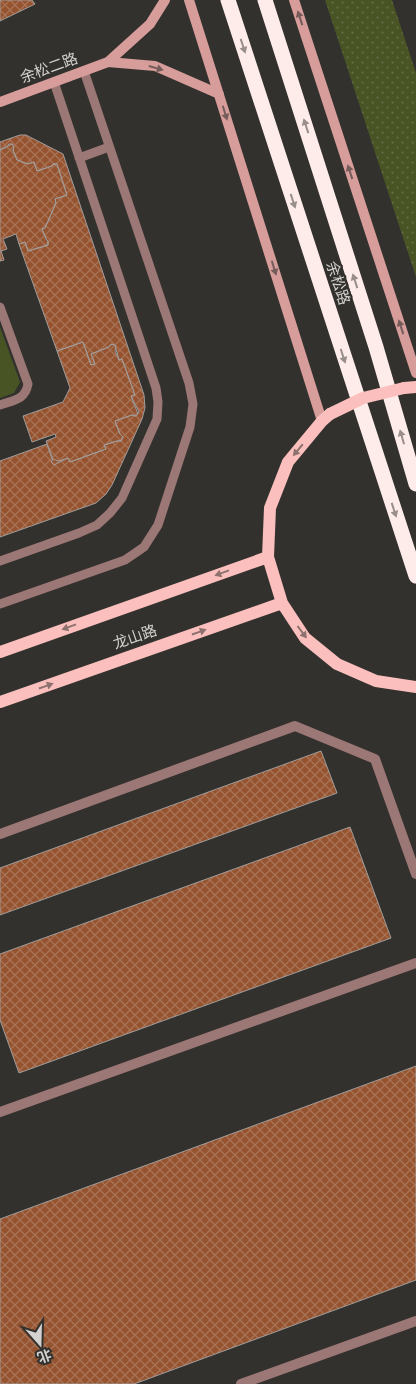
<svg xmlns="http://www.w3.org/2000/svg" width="416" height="1384" viewBox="0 0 416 1384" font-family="Raleway,'Noto Sans SC',sans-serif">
<defs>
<pattern id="grass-dots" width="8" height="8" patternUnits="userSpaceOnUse" patternTransform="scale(1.25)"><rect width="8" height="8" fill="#495425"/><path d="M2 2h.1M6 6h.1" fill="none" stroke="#626c44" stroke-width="1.8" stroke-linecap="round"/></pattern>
<pattern id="building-cross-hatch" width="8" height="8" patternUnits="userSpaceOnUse" patternTransform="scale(1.25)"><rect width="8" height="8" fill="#95532f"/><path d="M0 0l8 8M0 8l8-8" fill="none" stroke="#a87356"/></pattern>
</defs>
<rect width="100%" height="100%" fill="#33312e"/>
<path fill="url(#grass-dots)" d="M325 0H392L416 73V277Z"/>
<path fill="#495425" d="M0 327 20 382 14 393 0 398Z"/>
<path fill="url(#building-cross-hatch)" stroke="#a19d9b" d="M0 0H32L35 4 0 21Z
M20 135H26L63 154 144 395 145 408 142 419 112 485 106 494 96 503 0 537V461L47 444 52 459 59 461 68 458 70 462 106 449 104 445 117 441H121L123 437 120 434 115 421 132 415 136 416 139 412 131 396 135 395 122 359 119 360 115 345 111 344 109 347 91 354 95 364 91 365 83 342 57 351 19 244 25 242 28 251 48 245V241L46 239 42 229 45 228 56 203 55 199 67 195 57 164H53L52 166 37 171 34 162 28 164 17 160 13 150 14 147 12 144 0 150V142Z
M9 144H12L14 147 13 150 17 160 28 164 34 162 37 171 52 166 53 164H57L67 195 55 199 56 203 45 228 42 229 46 239 48 241V245L28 251 25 242 19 244 16 234 3 239 7 249 1 251 4 260 0 261V150L7 147Z
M83 342 91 365 95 364 91 354 109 347 112 344 116 346 115 351 119 360 122 359 135 395 131 396 138 414 136 416 132 415 115 421 120 434 123 437 121 441H117L104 445 106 449 70 462 68 458 54 465 51 462 53 459 46 441 56 437 55 434 32 442 23 416 63 402 70 388 57 351Z
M321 751 337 793 0 915V868Z
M350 827 391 938 19 1073 0 1020V954Z
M416 1066V1280L134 1384H0V1219Z"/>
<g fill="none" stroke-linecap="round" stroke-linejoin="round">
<path stroke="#9b7775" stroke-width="9" d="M79 158 109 147
M0 307 28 384C25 400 14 400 0 405
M0 561 79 533 97 525 110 513 122 498 157 419 158 402 156 388 54 82
M0 604 125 560 144 547 158 525 190 427 193 404 189 383 84 71"/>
<path stroke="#9b7775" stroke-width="10" d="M0 834 295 726 375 759 416 874
M0 1112 416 963
M241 1384 416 1321"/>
<path stroke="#d79d9b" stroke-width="10" d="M189 0 322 421
M294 0 416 373
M108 62 155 66 219 94
M0 102 108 62 150 24 165 0"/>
<path stroke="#fbc0bd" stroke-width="12" d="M404 388 416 387
M330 414 322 421 288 462 270 508 268 557 282 603 305 638 337 664 376 681 416 687
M0 652 268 557
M0 702 282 603"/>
<path stroke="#feecea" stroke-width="15" d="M228 0 416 576
M265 0 376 347 416 484"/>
<path stroke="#fbc0bd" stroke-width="12" d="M330 414 363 398 404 388"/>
</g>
<defs><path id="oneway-solid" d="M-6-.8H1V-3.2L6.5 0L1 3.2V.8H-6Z" transform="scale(1.25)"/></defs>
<g fill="#755c5a">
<use href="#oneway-solid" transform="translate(300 18) rotate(-108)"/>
<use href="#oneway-solid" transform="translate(156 68) rotate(16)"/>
<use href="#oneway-solid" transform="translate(225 113) rotate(73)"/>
<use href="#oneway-solid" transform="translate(350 172) rotate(-108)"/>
<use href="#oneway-solid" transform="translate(274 268) rotate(73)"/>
<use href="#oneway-solid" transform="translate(401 327) rotate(-108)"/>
</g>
<g fill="#988e8c">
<use href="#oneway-solid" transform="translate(243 46) rotate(72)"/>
<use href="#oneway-solid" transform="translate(306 126) rotate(-108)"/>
<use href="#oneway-solid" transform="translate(293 201) rotate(72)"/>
<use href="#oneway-solid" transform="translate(355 281) rotate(-108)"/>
<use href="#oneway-solid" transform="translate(343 356) rotate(72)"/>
<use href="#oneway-solid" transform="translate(402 437) rotate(-106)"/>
<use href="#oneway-solid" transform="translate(394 510) rotate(72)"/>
</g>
<g fill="#8d716e">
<use href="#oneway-solid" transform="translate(298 450) rotate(130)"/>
<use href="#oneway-solid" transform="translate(222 573) rotate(160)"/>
<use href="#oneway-solid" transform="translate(69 627) rotate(160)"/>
<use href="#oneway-solid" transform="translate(199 632) rotate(-19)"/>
<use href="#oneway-solid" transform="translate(302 632) rotate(53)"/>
<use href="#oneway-solid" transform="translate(46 686) rotate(-19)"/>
</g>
<g text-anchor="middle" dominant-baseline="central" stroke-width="4.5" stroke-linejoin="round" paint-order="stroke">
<g font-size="15" fill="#d3d2d0" stroke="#33312e">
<text transform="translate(49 68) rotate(-20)">余松二路</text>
<text transform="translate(338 283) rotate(72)">余松路</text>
<text transform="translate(135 637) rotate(-19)">龙山路</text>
</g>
</g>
<g transform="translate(40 1344) rotate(160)" stroke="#33312e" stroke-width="4" paint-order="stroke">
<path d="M0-4L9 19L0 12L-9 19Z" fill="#d3d2d0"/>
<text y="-8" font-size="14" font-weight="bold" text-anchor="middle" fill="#d3d2d0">北</text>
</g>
</svg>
